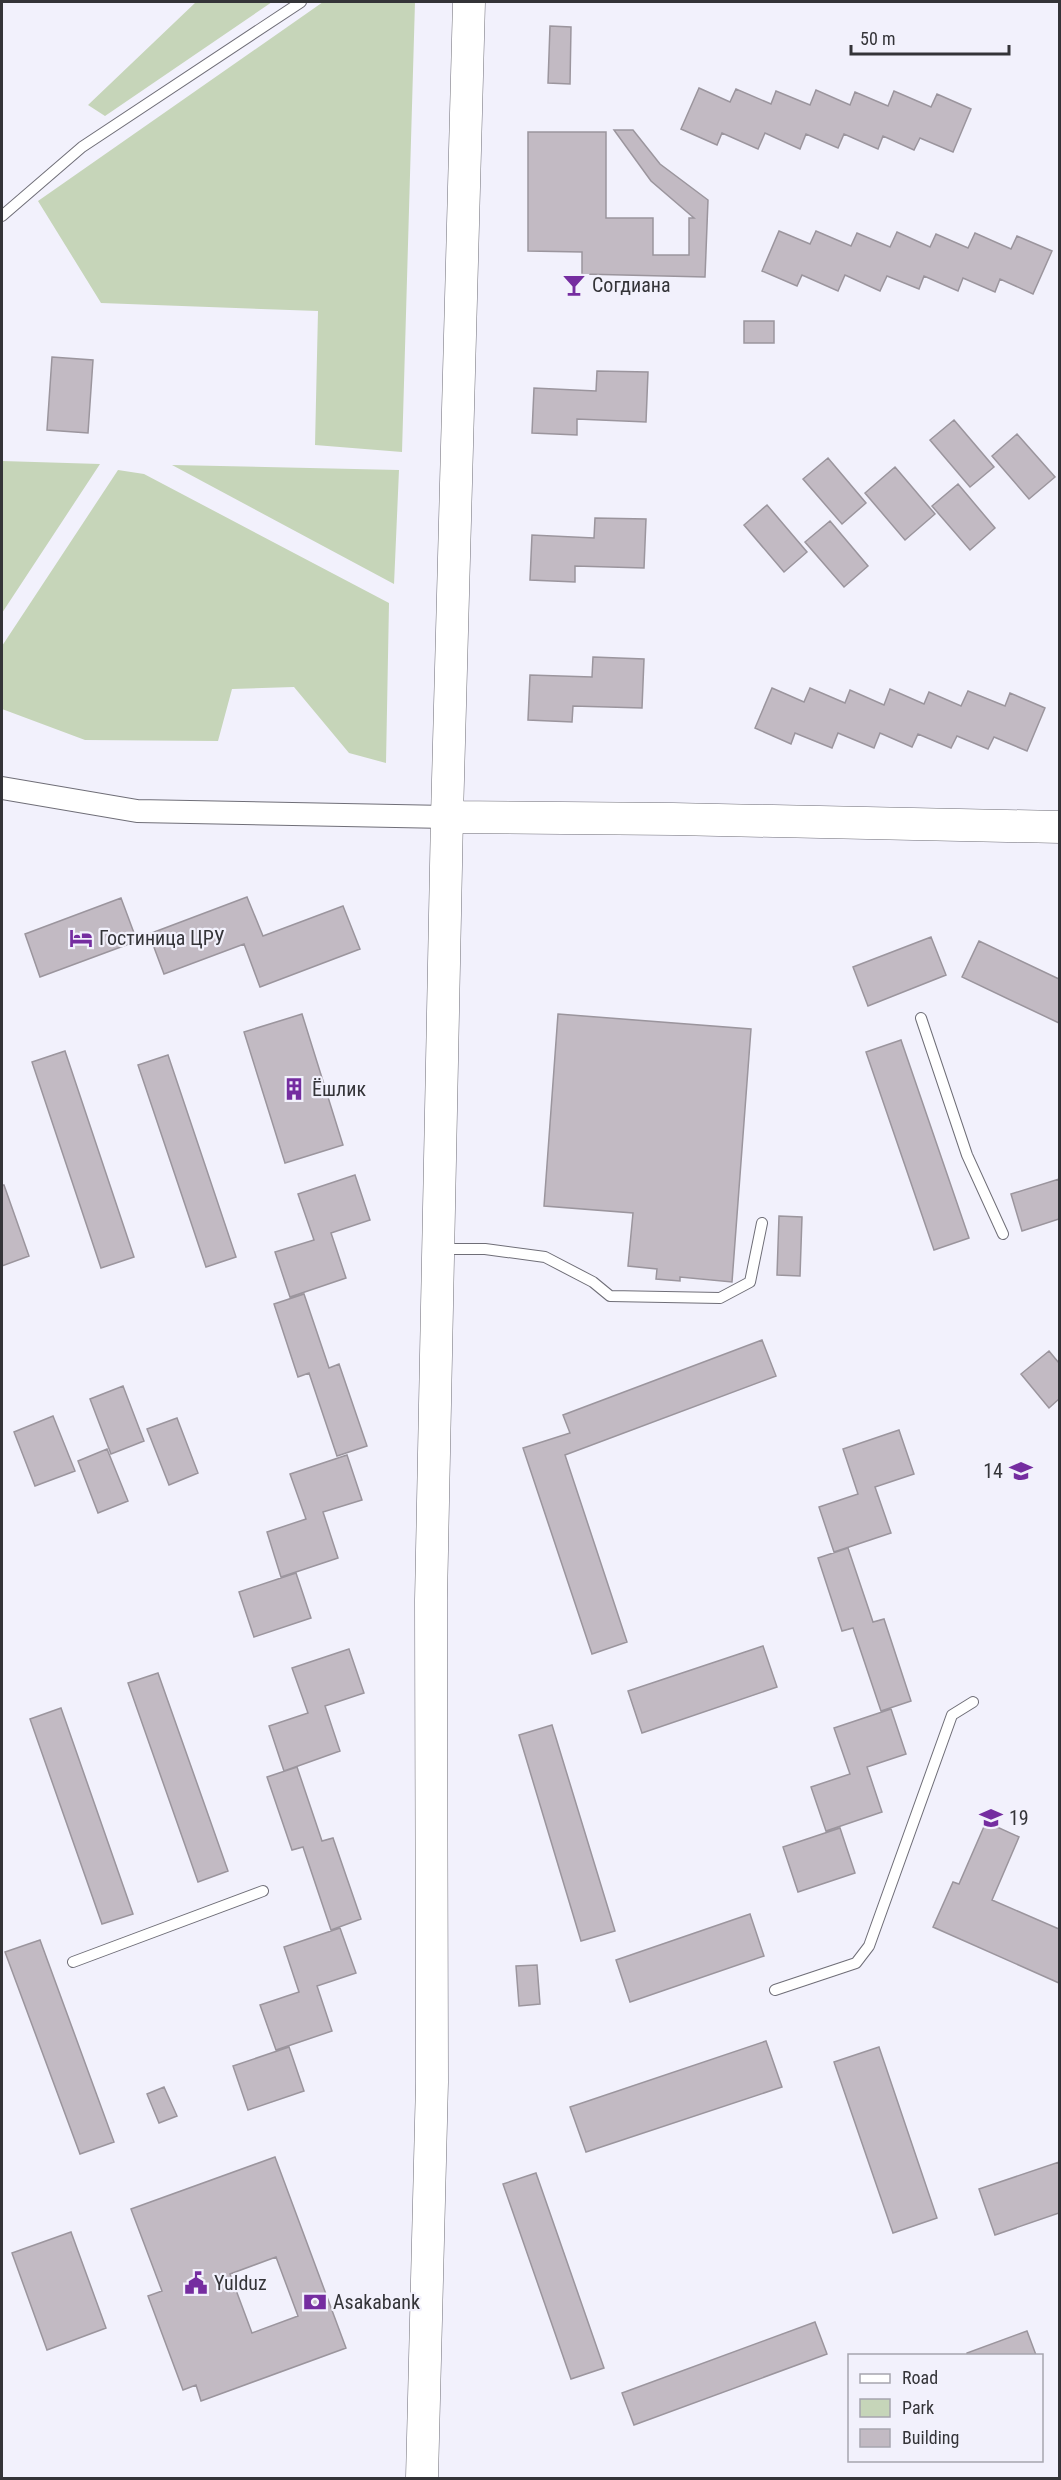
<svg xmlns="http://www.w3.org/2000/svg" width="1061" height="2480" viewBox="0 0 1061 2480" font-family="'Roboto Condensed',sans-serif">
<rect width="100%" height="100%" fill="#f2f1fc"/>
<path fill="#c6d5b9" d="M196 2H272L105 116 88 105Z
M323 2H415L402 452 315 445 318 311 101 303 38 201Z
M2 461 100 464 2 613Z
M172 465 399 470 394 585V584Z
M118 470 144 474 389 603 386 763 349 753 294 687 232 689 218 741 85 740 2 709V646Z"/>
<path fill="#c2bac3" stroke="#9b959d" stroke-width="1.5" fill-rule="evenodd" d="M550 26 571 27 570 84 548 83Z
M699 88 730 102 736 89 771 104 776 91 810 105 816 90 850 105 855 92 888 106 894 91 931 107 937 94 971 109 953 152 920 138 914 150 883 136 878 149 844 134 838 148 806 134 800 149 765 133 758 149 722 133 717 145 681 129Z
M614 130H633L660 164 708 200 705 277 582 274V252L528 251V132H606V218H653V255H689V218H694L651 181Z
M779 231 810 244 816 231 851 246 857 233 890 247 897 232 930 247 936 234 968 248 975 233 1011 249 1017 236 1052 251 1033 294 1000 279 995 292 963 278 958 291 924 276 919 289 887 276 880 291 845 275 838 291 802 275 797 286 762 271Z
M744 321H774V343H744Z
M52 357 93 360 88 433 47 430Z
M597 371 648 372 646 422 577 419V435L532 433 534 388 596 391Z
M954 420 994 467 970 487 930 440Z
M1017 434 1055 477 1029 499 992 456Z
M828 458 866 503 842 524 803 479Z
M895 467 935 514 905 540 865 493Z
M958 484 995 528 970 550 932 506Z
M767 505 807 552 784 572 744 525Z
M595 518 646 519 644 568 575 566V582L530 580 532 535 594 538Z
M830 521 868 566 844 587 805 542Z
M593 657 644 659 642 708 573 706 572 722 528 720 530 675 592 677Z
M772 688 804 702 810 688 845 703 850 690 884 705 890 689 924 704 929 692 961 706 968 691 1005 706 1010 693 1045 708 1027 751 994 737 988 749 957 736 951 748 918 734 912 747 880 733 874 748 838 733 832 748 795 733 791 744 755 728Z
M247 897 263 936 343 906 360 949 260 987 244 944 164 974 149 934Z
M121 898 137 941 40 977 25 934Z
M931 937 946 975 868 1006 853 967Z
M979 941 1059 979V1023L962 977Z
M302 1014 343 1145 285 1163 244 1032Z
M558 1014 751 1029 732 1282 680 1277V1281L656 1279 657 1269 628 1266 633 1213 544 1206Z
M901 1040 969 1238 934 1250 866 1052Z
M65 1051 134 1257 101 1268 32 1062Z
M168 1055 236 1257 206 1267 138 1065Z
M355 1175 370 1220 331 1233 346 1278 290 1297 275 1252 314 1240 298 1194Z
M1059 1179V1219L1022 1231 1011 1194Z
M2 1185H4L29 1256 2 1266Z
M779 1216 802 1217 800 1276 777 1275Z
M304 1294 329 1368 339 1364 367 1446 337 1456 309 1373 298 1377 274 1304Z
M762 1340 776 1376 565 1455 627 1642 592 1654 523 1448 570 1433 563 1415Z
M1049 1351 1059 1363V1399L1049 1408 1021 1374Z
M123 1386 144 1441 111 1454 90 1399Z
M53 1416 75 1471 35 1486 14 1432Z
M177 1418 198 1473 169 1485 147 1429Z
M899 1430 914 1474 875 1487 891 1533 834 1552 819 1507 858 1494 843 1449Z
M107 1449 128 1501 98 1513 78 1461Z
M347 1455 362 1500 323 1512 338 1558 281 1577 267 1532 306 1519 290 1474Z
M848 1548 873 1622 884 1619 911 1701 881 1711 853 1628 842 1631 818 1558Z
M296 1573 311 1618 254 1637 239 1592Z
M763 1646 777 1687 642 1733 628 1691Z
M349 1649 364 1693 325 1706 340 1751 284 1771 269 1726 308 1713 292 1668Z
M158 1673 228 1871 198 1882 128 1683Z
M61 1708 133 1914 102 1924 30 1719Z
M891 1709 906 1754 867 1767 882 1812 826 1831 811 1787 850 1774 834 1728Z
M552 1725 615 1931 581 1941 519 1735Z
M297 1767 322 1841 333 1838 361 1919 331 1930 303 1847 292 1850 267 1777Z
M986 1822 1019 1837 992 1900 1059 1929V1983L933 1927 953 1882 959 1884Z
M840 1828 855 1873 798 1892 783 1847Z
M750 1914 764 1956 630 2002 616 1960Z
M340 1928 356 1973 317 1986 332 2031 276 2050 260 2005 299 1992 284 1947Z
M40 1940 114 2142 80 2154 5 1952Z
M537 1965 540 2004 519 2006 516 1966Z
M766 2041 782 2087 586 2152 570 2107Z
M289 2047 304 2091 248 2110 233 2066Z
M879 2047 937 2218 893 2233 834 2062Z
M164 2087 177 2116 159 2123 147 2094Z
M275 2157 346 2348 201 2401 196 2385 183 2390 148 2296 162 2291 131 2209ZM276 2257 298 2316 252 2333 230 2274Z
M1059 2162V2213L995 2235 979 2189Z
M536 2173 604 2368 571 2379 503 2184Z
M71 2232 106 2328 47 2350 12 2253Z
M815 2322 827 2354 634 2425 622 2393Z
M1027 2331 1036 2355H967V2353Z"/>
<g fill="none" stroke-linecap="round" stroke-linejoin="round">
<g stroke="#6f6e77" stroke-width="12">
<path id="lane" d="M2 216 82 147 301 2
M921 1018 967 1155 1003 1234
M441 1249H485L545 1257 593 1282 610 1296 720 1298 750 1282 762 1223
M73 1962 263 1891
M775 1990 856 1963 869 1946 952 1715 973 1702"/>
</g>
<g stroke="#6f6e77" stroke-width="24">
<path id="street" d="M2 788 137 811 447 817"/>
</g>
<g stroke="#6f6e77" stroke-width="33">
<path id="secondary" d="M447 817 673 819 1060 827
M422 2478 432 2082 431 1600 447 817 469 2"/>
</g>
<use href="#lane" stroke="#fff" stroke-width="10"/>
<use href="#street" stroke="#fff" stroke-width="22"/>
<use href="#secondary" stroke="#fff" stroke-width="32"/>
</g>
<defs>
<g id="bar-bare" transform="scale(1.8)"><path d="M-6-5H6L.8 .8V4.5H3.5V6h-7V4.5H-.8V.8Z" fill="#752da0" stroke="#f2f1fc" stroke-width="2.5" paint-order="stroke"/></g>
<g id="hotel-bare" transform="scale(1.8)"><path d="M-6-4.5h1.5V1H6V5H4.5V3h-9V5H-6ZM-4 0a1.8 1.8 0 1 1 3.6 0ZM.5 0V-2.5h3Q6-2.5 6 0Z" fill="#752da0" stroke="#f2f1fc" stroke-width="2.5" paint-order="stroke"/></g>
<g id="building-bare" transform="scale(1.8)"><path d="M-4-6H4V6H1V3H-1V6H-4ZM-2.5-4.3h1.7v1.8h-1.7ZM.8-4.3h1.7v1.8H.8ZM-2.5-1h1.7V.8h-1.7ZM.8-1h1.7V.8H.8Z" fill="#752da0" stroke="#f2f1fc" stroke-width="2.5" paint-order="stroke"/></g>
<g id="school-bare" transform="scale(1.8)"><path d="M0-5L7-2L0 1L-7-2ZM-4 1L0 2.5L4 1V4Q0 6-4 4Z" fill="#752da0" stroke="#f2f1fc" stroke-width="2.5" paint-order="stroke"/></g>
<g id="civic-bare" transform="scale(1.8)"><path d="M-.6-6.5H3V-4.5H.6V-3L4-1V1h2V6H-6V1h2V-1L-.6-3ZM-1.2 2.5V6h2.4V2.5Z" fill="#752da0" stroke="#f2f1fc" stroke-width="2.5" paint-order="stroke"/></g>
<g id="bank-bare" transform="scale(1.8)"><path d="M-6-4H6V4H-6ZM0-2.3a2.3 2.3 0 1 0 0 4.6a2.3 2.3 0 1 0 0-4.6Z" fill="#752da0" stroke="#f2f1fc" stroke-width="2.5" paint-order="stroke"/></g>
</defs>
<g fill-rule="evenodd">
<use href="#bar-bare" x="574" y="285"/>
<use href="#hotel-bare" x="81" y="938"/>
<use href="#building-bare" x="294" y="1089"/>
<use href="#school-bare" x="1021" y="1471"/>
<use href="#school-bare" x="991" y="1818"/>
<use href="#civic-bare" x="196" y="2283"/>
<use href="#bank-bare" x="315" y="2302"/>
</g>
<g text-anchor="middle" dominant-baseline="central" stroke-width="4.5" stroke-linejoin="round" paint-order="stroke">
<g font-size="20" fill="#343438" stroke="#f2f1fc" text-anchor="start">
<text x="592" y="285">Согдиана</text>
<text x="99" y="938">Гостиница ЦРУ</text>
<text x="312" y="1089">Ёшлик</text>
<text x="1003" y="1471" text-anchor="end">14</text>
<text x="1009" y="1818">19</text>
<text x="214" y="2283">Yulduz</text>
<text x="333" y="2302">Asakabank</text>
</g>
</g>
<rect width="1061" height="2480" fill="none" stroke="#343438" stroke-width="6"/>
<rect x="848" y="2354" width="195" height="108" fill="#f2f1fc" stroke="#a6a5ae" stroke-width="1.5"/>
<rect x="860" y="2374" width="30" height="9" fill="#ffffff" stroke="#a6a5ae" stroke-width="1.5"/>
<text x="902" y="2384" font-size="18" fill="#343438">Road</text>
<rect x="860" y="2399" width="30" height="18" fill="#c6d5b9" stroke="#a6a5ae" stroke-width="1.5"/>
<text x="902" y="2414" font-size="18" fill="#343438">Park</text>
<rect x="860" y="2429" width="30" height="18" fill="#c2bac3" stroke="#a6a5ae" stroke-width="1.5"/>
<text x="902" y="2444" font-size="18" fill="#343438">Building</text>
<path d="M851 45v9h158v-9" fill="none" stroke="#343438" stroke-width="3"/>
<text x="860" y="45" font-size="18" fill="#343438" stroke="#f2f1fc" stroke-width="4.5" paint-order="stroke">50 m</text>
</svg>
